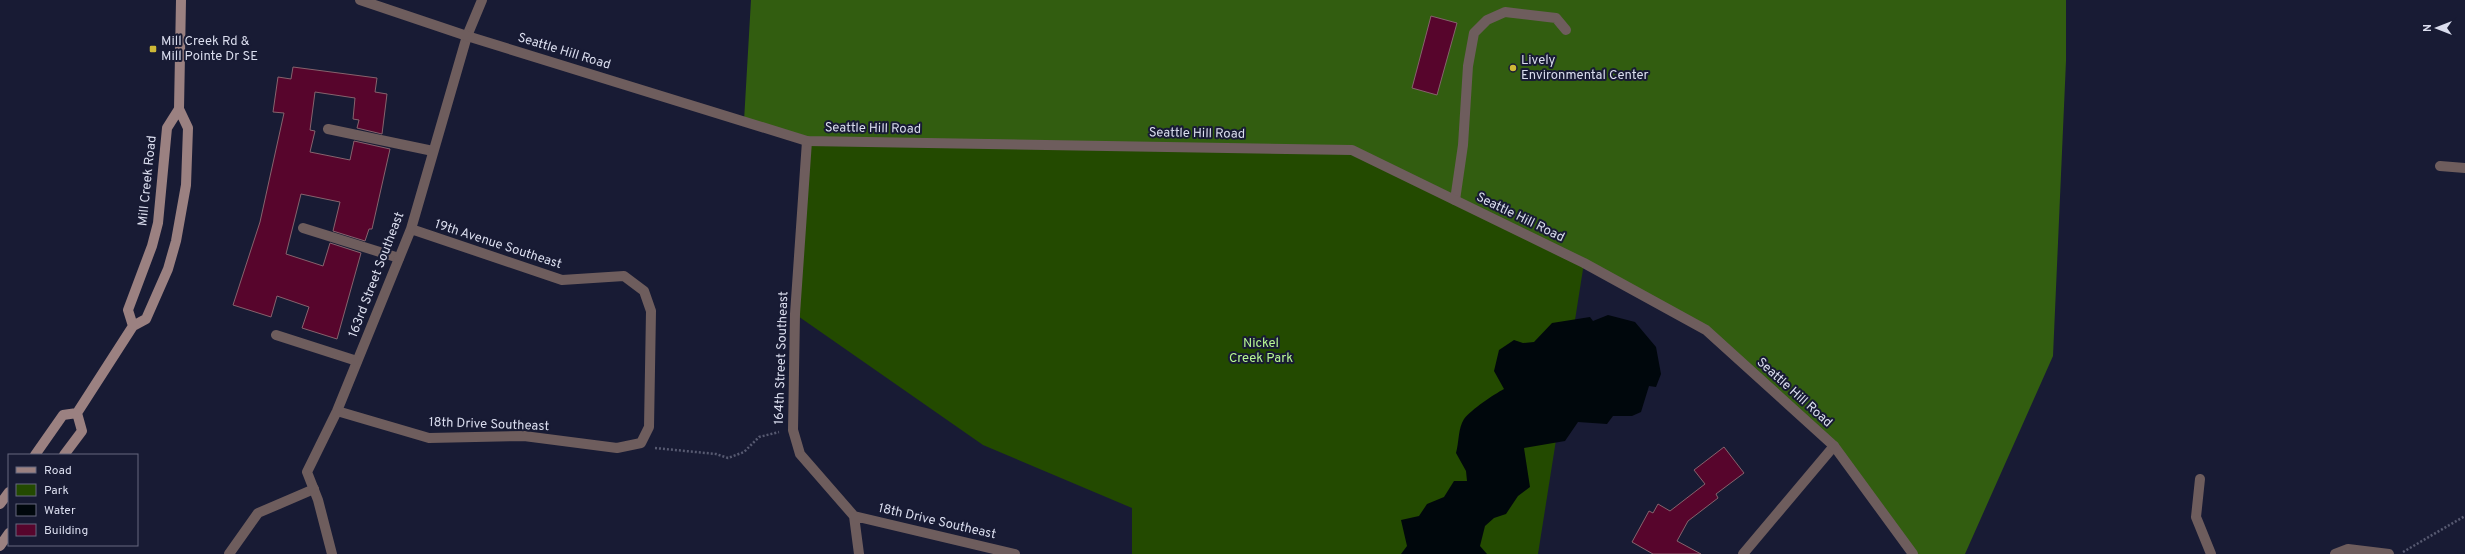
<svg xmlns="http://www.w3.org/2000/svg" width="2465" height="554" viewBox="0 0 2465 554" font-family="Overpass,sans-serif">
<rect width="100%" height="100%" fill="#181b34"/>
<path fill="#234a00" d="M807 141 1352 150 1584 263 1538 554H1132V508L983 445 795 314Z"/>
<path fill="#325d10" d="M751 0H2066V61L2053 356 1965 554H1913L1834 446 1706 330 1352 150 807 141 744 121Z"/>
<path fill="#00070c" d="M1608 315 1635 322 1656 347 1661 374 1656 387 1649 386 1641 412 1632 416H1613L1607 424 1578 422 1565 441 1524 448 1530 487 1518 496 1506 514 1494 518 1485 526 1480 546 1487 554H1401L1407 546 1401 520 1419 516 1427 504 1444 497 1454 481H1467L1466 471 1456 453C1459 443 1458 428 1464 419 1472 409 1493 395 1504 389L1494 371 1499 350 1514 340 1523 343 1534 342 1552 323 1590 317 1593 321Z"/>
<path fill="#57052c" stroke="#86636d" d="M1431 16 1457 23 1437 95 1412 88Z
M293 67 377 78 375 92 387 94 382 134 357 128 359 120 353 119 355 98 315 92 310 130 315 131 310 152 350 160 354 141 390 149 372 229H369L365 241 333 231 340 202 301 194 286 254 323 266 330 243 361 253 337 339 302 328 309 307 277 296 271 317 233 305 260 222 284 113 273 112 278 77 291 79Z
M1724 447 1744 473 1716 494 1718 498 1688 521 1677 541 1701 554H1653L1632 542 1649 511 1653 513 1658 504 1670 511 1705 484 1694 470Z"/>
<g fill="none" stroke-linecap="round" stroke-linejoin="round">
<path stroke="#575a71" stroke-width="2.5" stroke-dasharray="2 2" stroke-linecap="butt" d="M655 448 716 454 728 458 744 452 759 437 779 432
M2403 552 2465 516"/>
<path stroke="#6e5d5d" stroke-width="10" d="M328 129 433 151
M1455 200 1463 145 1468 66 1474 33 1487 20 1505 12 1556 18 1566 30
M303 228 399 258
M276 335 357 361
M229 554 258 513 314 489"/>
<path stroke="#6e5d5d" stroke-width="10" d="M807 141 795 314 793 430 800 454 854 516 859 554
M2440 166 2465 168
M337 411 429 438 524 436 617 448 641 443 649 427 651 311 644 291 624 276 562 280 411 229
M2200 479 2196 517 2211 554
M854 516 1015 554
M332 554 318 500 307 472 337 411 411 229 467 36 482 0
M1743 554 1834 446
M2335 554 2348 549 2389 554"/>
<path stroke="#6e5d5d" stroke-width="10" d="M360 0 467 36 807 141 1352 150 1584 263 1706 330 1834 446 1913 554"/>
<path stroke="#9b8181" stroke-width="10" d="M133 326 128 310 152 246 158 223 167 128 179 109
M35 455 63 415 77 413 133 326 146 319 168 269 176 241 186 185 188 128 179 109 181 0
M64 455 82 431 77 413
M0 504 9 492
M0 546 9 533"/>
</g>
<g fill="#ceb837" stroke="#181b34" stroke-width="1.5">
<rect x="149" y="45" width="8" height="8" rx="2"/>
<circle cx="1513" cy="68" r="4"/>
</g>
<g text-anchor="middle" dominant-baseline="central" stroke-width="4" stroke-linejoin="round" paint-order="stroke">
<g font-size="13" fill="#daddee" stroke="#181b34" text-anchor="start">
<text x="161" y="42">Mill Creek Rd &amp;<tspan x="161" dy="15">Mill Pointe Dr SE</tspan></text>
<text x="1521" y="61">Lively<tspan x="1521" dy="15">Environmental Center</tspan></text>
</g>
<g font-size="13" fill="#daddee" stroke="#181b34">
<text transform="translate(564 52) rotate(17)">Seattle Hill Road</text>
<text transform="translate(873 129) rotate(1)">Seattle Hill Road</text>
<text transform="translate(1197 134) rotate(1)">Seattle Hill Road</text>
<text transform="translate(148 181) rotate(-84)">Mill Creek Road</text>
<text transform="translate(1520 218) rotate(26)">Seattle Hill Road</text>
<text transform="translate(498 245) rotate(18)">19th Avenue Southeast</text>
<text transform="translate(377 275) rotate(-69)">163rd Street Southeast</text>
<text transform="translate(782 358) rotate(-88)">164th Street Southeast</text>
<text transform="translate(1794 393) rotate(42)">Seattle Hill Road</text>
<text transform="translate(489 425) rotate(2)">18th Drive Southeast</text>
<text transform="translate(937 522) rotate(13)">18th Drive Southeast</text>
</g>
<g font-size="13" fill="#b8f894" stroke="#181b34">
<text x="1261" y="344">Nickel<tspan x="1261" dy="15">Creek Park</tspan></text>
</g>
</g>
<rect x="8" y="454" width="130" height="92" fill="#181b34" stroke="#66697e"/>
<rect x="16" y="467" width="20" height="6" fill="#9b8181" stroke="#66697e"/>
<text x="44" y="474" font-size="12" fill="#daddee">Road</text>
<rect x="16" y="484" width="20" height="12" fill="#234a00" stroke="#66697e"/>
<text x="44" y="494" font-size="12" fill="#daddee">Park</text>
<rect x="16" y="504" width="20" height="12" fill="#00070c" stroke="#66697e"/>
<text x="44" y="514" font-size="12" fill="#daddee">Water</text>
<rect x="16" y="524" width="20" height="12" fill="#57052c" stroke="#66697e"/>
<text x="44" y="534" font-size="12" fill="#daddee">Building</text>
<g transform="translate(2437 28) rotate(270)" stroke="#181b34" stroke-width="3" paint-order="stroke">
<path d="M0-3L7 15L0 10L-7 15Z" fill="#daddee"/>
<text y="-6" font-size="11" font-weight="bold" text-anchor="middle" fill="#daddee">N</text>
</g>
</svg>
